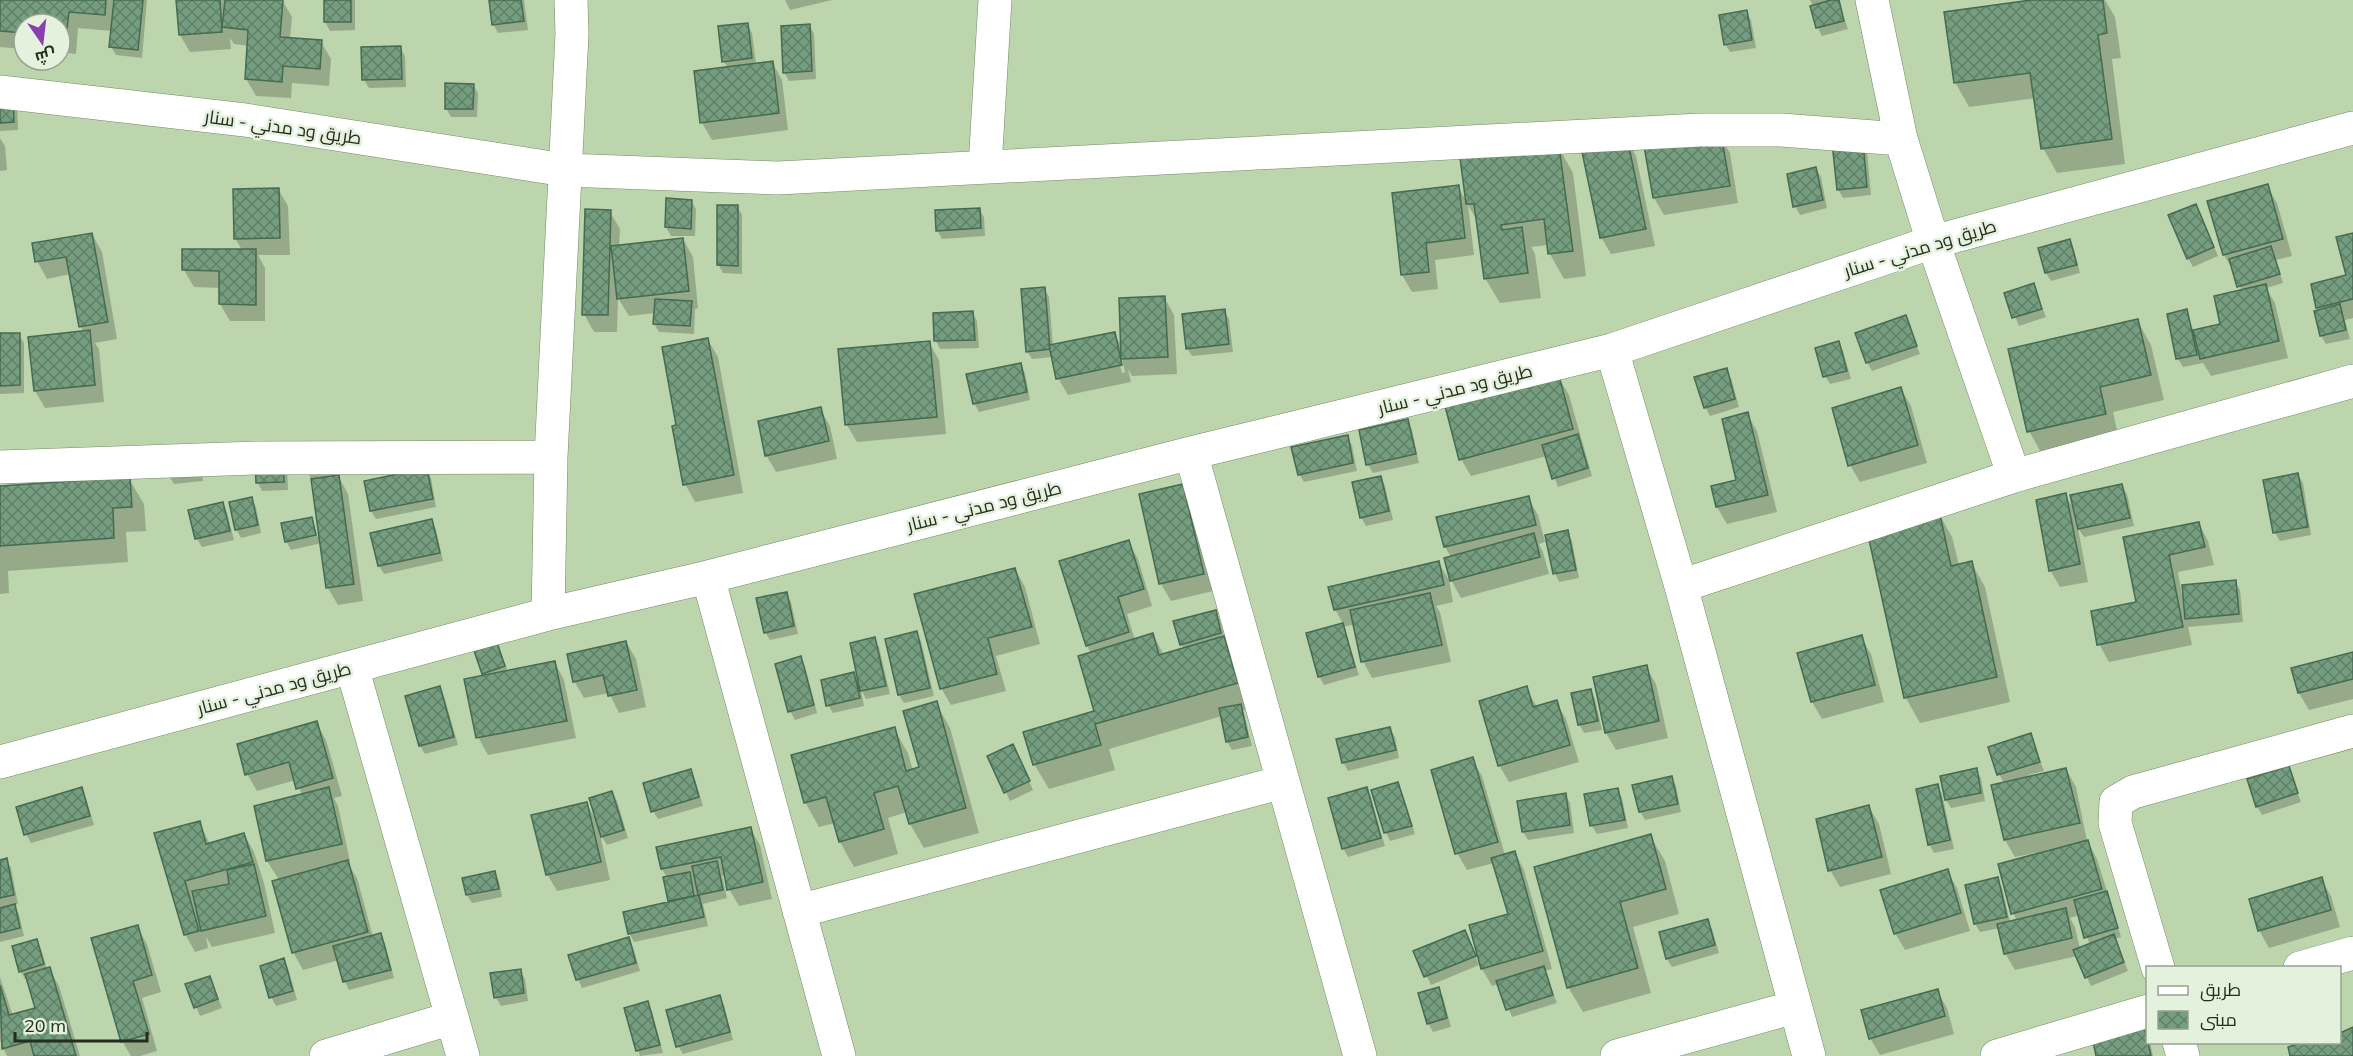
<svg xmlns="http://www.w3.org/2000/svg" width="2353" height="1056" viewBox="0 0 2353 1056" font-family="Mulish,Cairo,sans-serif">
<defs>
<pattern id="building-cross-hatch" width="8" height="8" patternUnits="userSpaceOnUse" patternTransform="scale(1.5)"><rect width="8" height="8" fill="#759d80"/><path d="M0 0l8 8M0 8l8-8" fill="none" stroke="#608068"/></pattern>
</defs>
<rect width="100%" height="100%" fill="#bcd5ad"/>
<path fill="#0003" fill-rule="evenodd" d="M0 0H147L142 58 116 55 111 47 112 31 78 28 76 54 60 52V24H24V49L0 47Z
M178 0H282L292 17 290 39 321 42 331 59 329 86 292 83 291 98 256 96 246 79 249 46 234 44 230 38 231 49 190 52 180 35Z
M325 0H355V30L330 31 325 22Z
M490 0H524L528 30 498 33 493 24Z
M785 0H832L790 10Z
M1810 0H1839L1838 1 1848 29 1822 36 1818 28 1812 7 1813 6Z
M2042 0H2105L2115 17 2121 58 2112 59 2125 164 2057 173 2043 148 2035 98 1969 107 1955 82Z
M1746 12 1751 20 1756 48 1730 52 1725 44Z
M747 24 752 33 756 64 772 62 782 80 788 130 712 140 702 123 728 68 724 62Z
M810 26 814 34 816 79 789 81 784 72Z
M400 47 405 56 406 87 369 88 364 80 363 48Z
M473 85 478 93 477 117H451L446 108Z
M0 90 17 99 18 130 0 131Z
M1720 136 1730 153 1738 203 1664 215 1654 198Z
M0 138 5 146 7 170 0 171Z
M1627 139 1636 156 1655 246 1611 254 1601 237Z
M1866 141 1871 195 1843 198 1838 189Z
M1559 148 1573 173 1586 276 1564 279 1550 254 1548 245 1531 247 1535 254 1541 298 1500 303 1485 278 1478 222 1468 205 1474 255 1435 260 1438 289 1412 292 1402 275 1458 187 1467 202Z
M1816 169 1821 177 1827 208 1800 215 1795 206Z
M2267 186 2277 203 2292 256 2276 260 2283 283 2266 288 2275 303 2288 358 2211 376 2203 363 2183 367 2178 359 2168 315 2186 311 2194 332 2222 325 2242 291 2235 273 2224 255Z
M278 189 288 206 290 255H258L265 268V321H230L220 304V288L194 287 184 270 242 250 235 238Z
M691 201 696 209 695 236H671L666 227Z
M737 206 742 215V274L723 273 718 264Z
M979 209 984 217 985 236 942 239 937 230Z
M610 212 620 229 619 247 683 239 693 257 698 308 695 309 694 334 659 332 654 324 655 313 629 316 618 298 617 332H594L584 314Z
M2200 214 2218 256 2193 267 2188 258Z
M92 234 102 252 117 339 95 343 99 349 104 402 45 408 35 391 30 338 84 332 80 326 70 274 47 279 37 261Z
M2353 234V318L2345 320 2350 339 2326 344 2321 336 2317 307 2348 276Z
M2069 241 2074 249 2080 273 2051 281 2046 273 2040 249Z
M2033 285 2046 317 2019 326 2006 294Z
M1044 288 1049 297 1053 346 1114 333 1122 347 1164 297 1174 315 1177 374 1132 376 1128 369 1131 382 1068 395 1058 378 1053 357 1032 359 1027 351ZM1117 350H1120L1125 372 1122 373Z
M1224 311 1229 319 1233 352 1192 356 1187 348Z
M973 313 977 321 979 348 940 349 936 341Z
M1905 317 1920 354 1872 371 1867 362Z
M2137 320 2151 345 2164 400 2113 412 2119 439 2043 456 2029 431Z
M0 335H19L24 343V393L0 394Z
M708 340 718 357 743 493 695 502 685 484 678 426Z
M929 342 939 360 946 434 857 442 847 425Z
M1839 343 1843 351 1851 379 1830 384 1825 376Z
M1020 364 1025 373 1030 400 979 412 974 403Z
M1726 369 1731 378 1739 407 1710 416 1705 407Z
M1559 378 1569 395 1592 476 1558 487 1547 456 1471 476 1461 459Z
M1901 389 1911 406 1927 463 1860 482 1850 465Z
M820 409 830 426 837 459 776 472 766 455Z
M1747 414 1757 431 1777 512 1727 524 1717 507 1738 481Z
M1407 421 1412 430 1419 463 1373 473 1368 465Z
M1347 437 1352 445 1357 471 1304 482 1299 474Z
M307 457 337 462 340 479 348 494 363 601 338 605 328 588 322 543 291 550 286 541 311 518 318 537H321L313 483 309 475Z
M201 462 203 481 174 484 169 476Z
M287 466 288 490 262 491 258 483Z
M426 470 431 478 436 507 376 519 371 511 366 482Z
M2298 475 2303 483 2311 535 2280 541 2275 533 2265 481Z
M1381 477 1385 486 1393 520 1366 526 1361 517Z
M129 479 144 504 146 531 126 532 128 562 8 571 9 593 0 594V488Z
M1183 485 1193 503 1213 591 1171 601 1161 584 1141 495Z
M2122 486 2127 494 2134 526 2084 537 2078 528 2088 582 2060 587 2050 570 2065 495 2075 511Z
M1528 498 1538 515 1545 542 1539 544 1543 552 1549 574 1461 598 1451 580V557L1445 547Z
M251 499 256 507 261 533 241 538 236 529Z
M223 504 227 512 234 540 202 547 197 539Z
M1938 512 1952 537 1959 565 1971 562 1985 587 2010 702 1920 723 1906 698 1868 527Z
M431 521 436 529 443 561 384 574 379 566 372 534Z
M2199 524 2208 541 2214 565 2178 572 2182 596 2235 582 2240 590 2243 622 2188 627 2192 645 2109 662 2099 644 2138 603 2124 538Z
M1567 532 1572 541 1579 578 1559 582 1555 573Z
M1128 542 1138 559 1152 606 1127 614 1135 640 1153 635 1164 655 1184 649 1181 644 1215 612 1220 620 1225 640 1238 663 1251 708 1243 710 1252 746 1232 750 1227 741 1222 716 1109 749 1115 770 1049 789 1034 764 1096 712 1091 653 1087 646Z
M1439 563 1449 580 1453 602 1436 606 1440 612 1451 662 1372 678 1363 661 1355 624 1344 627 1359 675 1324 685 1319 676 1308 634 1343 624 1335 609Z
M1015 569 1025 587 1040 644 996 656 1006 691 951 705 941 688Z
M786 594 791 602 798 634 770 640 765 632Z
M916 633 921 641 934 696 904 703 899 695 886 640Z
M1861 637 1871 654 1884 702 1822 719 1812 702Z
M874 639 879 647 890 694 866 699 861 689 864 706 833 713 828 705 853 673 860 685Z
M626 642 636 659 646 707 619 713 609 693 584 698 574 681Z
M473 643 498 644 508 672 555 663 564 680 576 738 488 755 478 737 485 676Z
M2353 653V699L2309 710 2299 693 2293 669Z
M800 658 805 666 817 713 795 720 790 711Z
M1646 667 1656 684 1668 738 1616 750 1606 733Z
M439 687 444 696 458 745 425 754 420 746 407 697Z
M1526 688 1537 707 1556 702 1566 719 1579 762 1509 782 1499 765Z
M1591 691 1595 699 1602 730 1584 733 1579 724Z
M936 703 950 728 979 833 924 848 910 824 907 812 888 818 898 854 854 867 840 842 835 823 819 827 805 802 894 729 908 753 913 771 921 769Z
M316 722 326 740 342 796 334 798 338 806 350 861 347 862 357 878 373 937 380 935 385 943 394 978 349 990 345 982 339 960 303 970 293 952 279 880 267 861 302 795 296 780 257 791 247 774Z
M1390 728 1395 737 1399 758 1348 771 1343 762Z
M2030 735 2044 771 2028 775 2029 778 2066 769 2076 787 2087 841 2097 859 2121 937 2115 939 2128 971 2091 986 2077 956 2015 970 2005 953 2000 928 1980 932 1975 924 1967 886 1997 879 2002 887 2010 922 2017 921 2013 913 2035 855V853L2015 857 2005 840 1993 786 2004 783 1999 774ZM2079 915 2090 945 2080 949 2075 927 2070 918Z
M1017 754 1033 790 1010 801 989 757Z
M1472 759 1482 776 1505 855 1515 853 1524 870 1552 969 1545 971 1557 1003 1512 1017 1499 984 1492 986 1482 969 1509 915 1494 863 1467 870 1457 853Z
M2288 767 2301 802 2262 815 2257 806Z
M1976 770 1981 778 1985 801 1951 808 1946 800Z
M690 771 695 779 703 806 658 819 653 811Z
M1671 778 1676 786 1681 812 1645 820 1640 811Z
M1398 783 1402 792 1415 834 1390 841 1386 833 1373 791Z
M1937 786 1942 794 1954 849 1934 853 1929 844Z
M81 789 86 798 94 825 31 843 26 834Z
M1366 789 1371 797 1385 846 1348 857 1343 848Z
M1617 789 1622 798 1628 828 1597 834 1592 826Z
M612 792 617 801 628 838 607 845 600 834 610 880 557 891 547 874 587 804 596 820Z
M1565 795 1570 803 1574 833 1528 840 1523 832Z
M1869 807 1879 824 1891 874 1840 887 1830 870Z
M199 822 210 844 244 834 254 852 264 883 275 933 212 947 206 937 208 948 195 952 185 934 156 834Z
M750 828 760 845 772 899 739 906 729 889 726 875 722 876 727 898 703 904 708 926 634 942 629 933 671 903 667 878 662 869 658 848Z
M1650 836 1665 861 1679 914 1633 927 1651 993 1583 1012 1568 987Z
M6 860 11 868 18 904 13 905 19 914 24 936 0 942V861Z
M1947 871 1957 888 1970 931 1905 950 1895 933Z
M494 873 499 881 502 897 472 903 467 895 464 879Z
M2321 879 2331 896 2340 927 2269 948 2259 930Z
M1707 920 1712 929 1719 953 1672 967 1667 959Z
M137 927 147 944 161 992 142 998 157 1051 140 1056H131L122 1041Z
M629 939 633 947 640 971 582 988 578 979Z
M1469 940 1479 965 1431 985 1415 952Z
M36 941 41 949 47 969H49L59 986 80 1056H7L3 1048 0 1040V977L13 1016 36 1009 28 979H25L20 971Z
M283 960 288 968 297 1000 276 1006 271 997Z
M520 971 525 979 528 1001 501 1006 496 998Z
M210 977 222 1008 200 1016 187 985Z
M1438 989 1443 997 1451 1027 1433 1032 1428 1023Z
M1937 991 1947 1008 1954 1034 1880 1055 1870 1038Z
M719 997 724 1005 733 1040 683 1054 678 1046Z
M647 1003 652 1011 663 1053 640 1056 626 1009Z
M2143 1028 2148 1035V1042H2150L2153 1056H2097Z"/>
<path fill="url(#building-cross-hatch)" stroke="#456b50" stroke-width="1.5" d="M0 0H106L105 15 69 12 66 37 60 36V24H24V33L0 31Z
M114 0H143L138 50 109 47Z
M176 0H220L222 32 179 35Z
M225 0H283L280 37 322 40 320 69 283 66 282 82 245 79 248 30 222 27Z
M324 0H351V22H324Z
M489 0H521L524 21 492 25Z
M1831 0H1839L1844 21 1816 28 1810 6Z
M2031 0H2103L2107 33 2098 35 2112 139 2041 149 2030 73 1954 83 1944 12Z
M2031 0H2103L2107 33 2098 35 2112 139 2041 149 2030 73 1954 83 1944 12Z
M1747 10 1752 40 1724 45 1719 15Z
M748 23 752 58 722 62 718 26Z
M810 24 812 71 783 73 781 26Z
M401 46 402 79 362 80 361 47Z
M773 61 779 113 700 123 694 71Z
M445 83 474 84 473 109H445Z
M0 89H13L14 122 0 123Z
M1862 131 1867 187 1837 190 1831 133Z
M1721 134 1730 186 1653 198 1644 146Z
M1627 137 1646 229 1600 238 1581 147Z
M1627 137 1646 229 1600 238 1581 147Z
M1559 146 1573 251 1548 254 1544 219 1501 225 1502 230 1522 227 1528 273 1484 279 1474 204H1466L1459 150Z
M1559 146 1573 251 1548 254 1544 219 1501 225 1502 230 1522 227 1528 273 1484 279 1474 204H1466L1459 150Z
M1816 167 1823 200 1793 207 1787 174Z
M2268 184 2283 239 2223 255 2207 201Z
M1459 185 1465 238 1426 243 1429 272 1401 275 1392 193Z
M1459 185 1465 238 1426 243 1429 272 1401 275 1392 193Z
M279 188 280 238 234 239 233 189Z
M666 198 692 200 691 229 665 227Z
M2196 204 2214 247 2187 259 2168 215Z
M717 205H738V266L717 265Z
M980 208 981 228 936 231 935 210Z
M585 209 611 210 608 315H582Z
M92 233 108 322 79 327 66 257 35 262 32 243Z
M2353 233V299L2316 308 2311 284 2346 275 2336 237Z
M683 238 689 291 617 299 611 246Z
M2070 239 2077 265 2045 273 2038 248Z
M2271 246 2280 274 2237 287 2229 259Z
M182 249H256V305L219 304V271L182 270Z
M2034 283 2042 309 2012 318 2004 293Z
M2266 284 2279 341 2200 359 2193 330 2220 324 2214 296Z
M1045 287 1050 349 1026 352 1021 289Z
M1165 296 1168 357 1121 359 1119 298Z
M655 299 692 301 690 326 653 324Z
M2340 304 2346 330 2320 336 2314 311Z
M1225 309 1229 344 1186 349 1182 314Z
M2187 309 2197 355 2176 359 2167 314Z
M973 311 975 340 934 341 933 313Z
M1906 315 1917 346 1866 363 1855 333Z
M2138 319 2151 375 2100 387 2106 414 2027 432 2008 349Z
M90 330 95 385 34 391 28 337Z
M1115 332 1122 365 1056 379 1049 345Z
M0 333H20V385L0 386Z
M708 338 734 475 683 485 672 426 676 425 662 347Z
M930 341 937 417 845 425 838 349Z
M1839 341 1847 371 1823 377 1815 348Z
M1021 363 1027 392 973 404 966 374Z
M1727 368 1735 399 1704 408 1694 377Z
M1559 376 1573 429 1459 460 1445 406Z
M1901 387 1918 445 1848 466 1832 408Z
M821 407 829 441 765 456 758 421Z
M1748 412 1768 495 1716 507 1711 486 1736 480 1722 419Z
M1408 419 1416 454 1366 465 1359 430Z
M1578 434 1588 468 1552 479 1542 445Z
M1348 435 1353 463 1298 475 1291 447Z
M283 456 284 482 256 483 255 458Z
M427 468 433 499 370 511 364 481Z
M2298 473 2308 527 2273 533 2263 480Z
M339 475 354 584 326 588 311 479Z
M1381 476 1389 511 1360 518 1352 482Z
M130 477 132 507 113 508 114 538 0 546V486Z
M1183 484 1204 574 1159 584 1139 494Z
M2122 484 2130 518 2078 529 2070 495Z
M2066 493 2080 564 2049 571 2036 500Z
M1529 496 1536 525 1444 547 1436 517Z
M252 497 258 525 235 530 229 502Z
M223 502 230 531 195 539 188 510Z
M1939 510 1951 566 1972 561 1997 677 1904 698 1866 526Z
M312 517 316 535 285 542 281 523Z
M432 519 440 553 378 566 370 533Z
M2199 522 2205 547 2169 555 2183 627 2097 645 2091 611 2136 602 2123 537Z
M1568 530 1576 570 1553 574 1545 535Z
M1534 533 1540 557 1450 581 1444 558Z
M1129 540 1144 589 1118 597 1129 632 1086 646 1059 561Z
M1439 561 1444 585 1334 610 1328 587Z
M1015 568 1032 627 988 638 997 674 940 689 914 594Z
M2236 580 2239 614 2185 619 2182 585Z
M787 592 794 626 764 633 756 598Z
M1430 593 1442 645 1361 662 1350 610Z
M1216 610 1221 633 1180 645 1173 621Z
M1343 623 1355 667 1318 677 1306 633Z
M917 631 930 688 898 695 885 639Z
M1153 633 1159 655 1224 636 1238 683 1095 724 1101 745 1033 765 1023 732 1094 711 1078 656Z
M494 634 505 666 482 674 471 642Z
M1862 635 1875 685 1811 702 1797 653Z
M875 637 886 686 860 691 850 643Z
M626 641 637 690 608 696 603 675 573 682 567 654Z
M2353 652V679L2298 693 2291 668Z
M801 656 814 705 788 712 775 664Z
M555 661 567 721 476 738 464 679Z
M1647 665 1659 721 1605 733 1593 677Z
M854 672 860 698 826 706 821 680Z
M440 686 454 737 419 746 405 696Z
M1527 686 1533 707 1557 700 1570 745 1498 766 1479 701Z
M1591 689 1598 721 1578 725 1571 693Z
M937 701 966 808 909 824 898 786 874 793 884 829 839 842 826 797 804 803 791 755 895 727 906 771 919 767 903 711Z
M1241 704 1248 737 1226 742 1219 708Z
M317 721 333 778 296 789 289 762 245 775 237 744Z
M1390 727 1396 750 1342 763 1336 739Z
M2031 733 2040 762 1997 775 1988 747Z
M1013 744 1030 781 1004 793 987 756Z
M1473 757 1498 842 1455 854 1431 770Z
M2289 766 2298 793 2256 807 2247 779Z
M1977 768 1981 793 1945 800 1940 776Z
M2066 768 2080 823 2004 840 1991 785Z
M691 769 699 797 651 812 643 783Z
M1672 776 1678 804 1639 812 1632 785Z
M1398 782 1412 826 1384 833 1371 790Z
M1938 784 1950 840 1928 845 1916 789Z
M82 787 90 816 24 835 16 807Z
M329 787 342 844 266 861 254 806Z
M1367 787 1381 838 1342 849 1328 798Z
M1618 788 1625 820 1590 826 1584 794Z
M612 791 624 830 601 837 589 798Z
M1566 793 1570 825 1522 832 1517 801Z
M587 802 601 862 546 875 531 815Z
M1869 805 1882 857 1828 871 1816 819Z
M200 821 206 844 244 833 253 862 185 881 199 931 184 935 154 833Z
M751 827 763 882 727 890 721 857 661 869 656 847Z
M1651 834 1666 889 1620 902 1638 968 1567 988 1534 867Z
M2088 840 2102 889 2011 914 1998 864Z
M1515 851 1543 951 1481 969 1469 925 1508 914 1491 858Z
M7 858 14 895 0 898V860Z
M348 860 368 932 292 953 272 881Z
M717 861 723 890 698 895 692 866Z
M254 864 266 916 201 931 192 891 229 884 227 870Z
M1948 869 1961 913 1894 934 1880 890Z
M495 871 499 889 466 895 462 878Z
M690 872 694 896 668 901 663 877Z
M1998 877 2007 917 1974 924 1965 885Z
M2322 877 2331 910 2258 931 2249 899Z
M2107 891 2118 928 2084 938 2074 900Z
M699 895 704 917 628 934 623 912Z
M15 904 20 928 0 933V908Z
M2066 908 2072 938 2004 954 1997 924Z
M1708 919 1715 945 1666 959 1659 932Z
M138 925 152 975 133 981 149 1034 121 1042 91 938Z
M1465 930 1476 956 1424 977 1413 951Z
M381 933 391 970 343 982 333 946Z
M2114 934 2124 962 2085 978 2073 950Z
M629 937 636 963 576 980 568 955Z
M37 939 44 964 19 972 12 946Z
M284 958 293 991 269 998 260 966Z
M1544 966 1553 995 1506 1010 1496 981Z
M50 967 76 1056H34L30 1041 2 1049 0 985 9 1015 35 1008 25 974Z
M521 969 524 993 494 998 490 973Z
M210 976 218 999 194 1008 185 984Z
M1439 987 1447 1018 1427 1024 1418 993Z
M1938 989 1945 1016 1869 1039 1861 1010Z
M720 995 730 1032 676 1047 666 1010Z
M648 1001 660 1045 636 1051 624 1008Z
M2144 1026 2151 1056H2096L2092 1037Z
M2353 1027V1056H2290L2288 1047 2303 1042H2340V1033Z"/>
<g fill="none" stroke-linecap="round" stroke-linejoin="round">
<g stroke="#748a65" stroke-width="34">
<path id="minor" d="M1872 0 1901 139 1933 242 2014 476
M0 92 245 120 565 170 778 178 1700 130H1781L1901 139
M985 167 995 0
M1612 350 1681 586 1809 1056
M1191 453 1360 1056
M0 467 255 458 551 457
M708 577 839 1056
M1681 586 2014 476 2353 381
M548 614 551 457 572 34 571 0
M352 667 463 1056
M0 762 548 614 708 577 1191 453 1612 350 1933 242 2353 128
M799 911 1283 782
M2158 968 2115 823 2116 802 2133 792 2353 731
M2300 968 2353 953
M2179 1042 2183 1056
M326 1056 452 1018
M1617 1056 1795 1007
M1997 1056 2148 1011"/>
</g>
<use href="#minor" stroke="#fff" stroke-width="33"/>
</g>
<g text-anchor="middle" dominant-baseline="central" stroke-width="5" stroke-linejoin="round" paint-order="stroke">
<g font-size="18" fill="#242d1e" stroke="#e4f1dd">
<text transform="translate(283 127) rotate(8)">طريق ود مدني - سنار</text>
<text transform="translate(1920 248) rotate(-17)">طريق ود مدني - سنار</text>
<text transform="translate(1455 389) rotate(-14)">طريق ود مدني - سنار</text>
<text transform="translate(984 506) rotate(-14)">طريق ود مدني - سنار</text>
<text transform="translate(274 688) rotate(-15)">طريق ود مدني - سنار</text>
</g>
</g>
<rect x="2146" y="966" width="195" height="78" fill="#e4f1dd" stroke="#97a391" stroke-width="1.5"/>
<rect x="2158" y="986" width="30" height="9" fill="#ffffff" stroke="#97a391" stroke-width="1.5"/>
<text x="2200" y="996" font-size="18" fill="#242d1e">طريق</text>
<rect x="2158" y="1011" width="30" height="18" fill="url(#building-cross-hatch)" stroke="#97a391" stroke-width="1.5"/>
<text x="2200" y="1026" font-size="18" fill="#242d1e">مبنى</text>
<g transform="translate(42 42) rotate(166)"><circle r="28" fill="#e4f1dd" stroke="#97a391" stroke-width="1.5"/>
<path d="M0-4.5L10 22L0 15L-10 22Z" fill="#8b3eae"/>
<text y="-9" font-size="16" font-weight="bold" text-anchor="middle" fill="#242d1e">ش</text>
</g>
<path d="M15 1032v9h132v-9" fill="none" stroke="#242d1e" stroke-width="3"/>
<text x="24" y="1032" font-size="18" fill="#242d1e" stroke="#e4f1dd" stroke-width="4.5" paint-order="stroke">20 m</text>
</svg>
